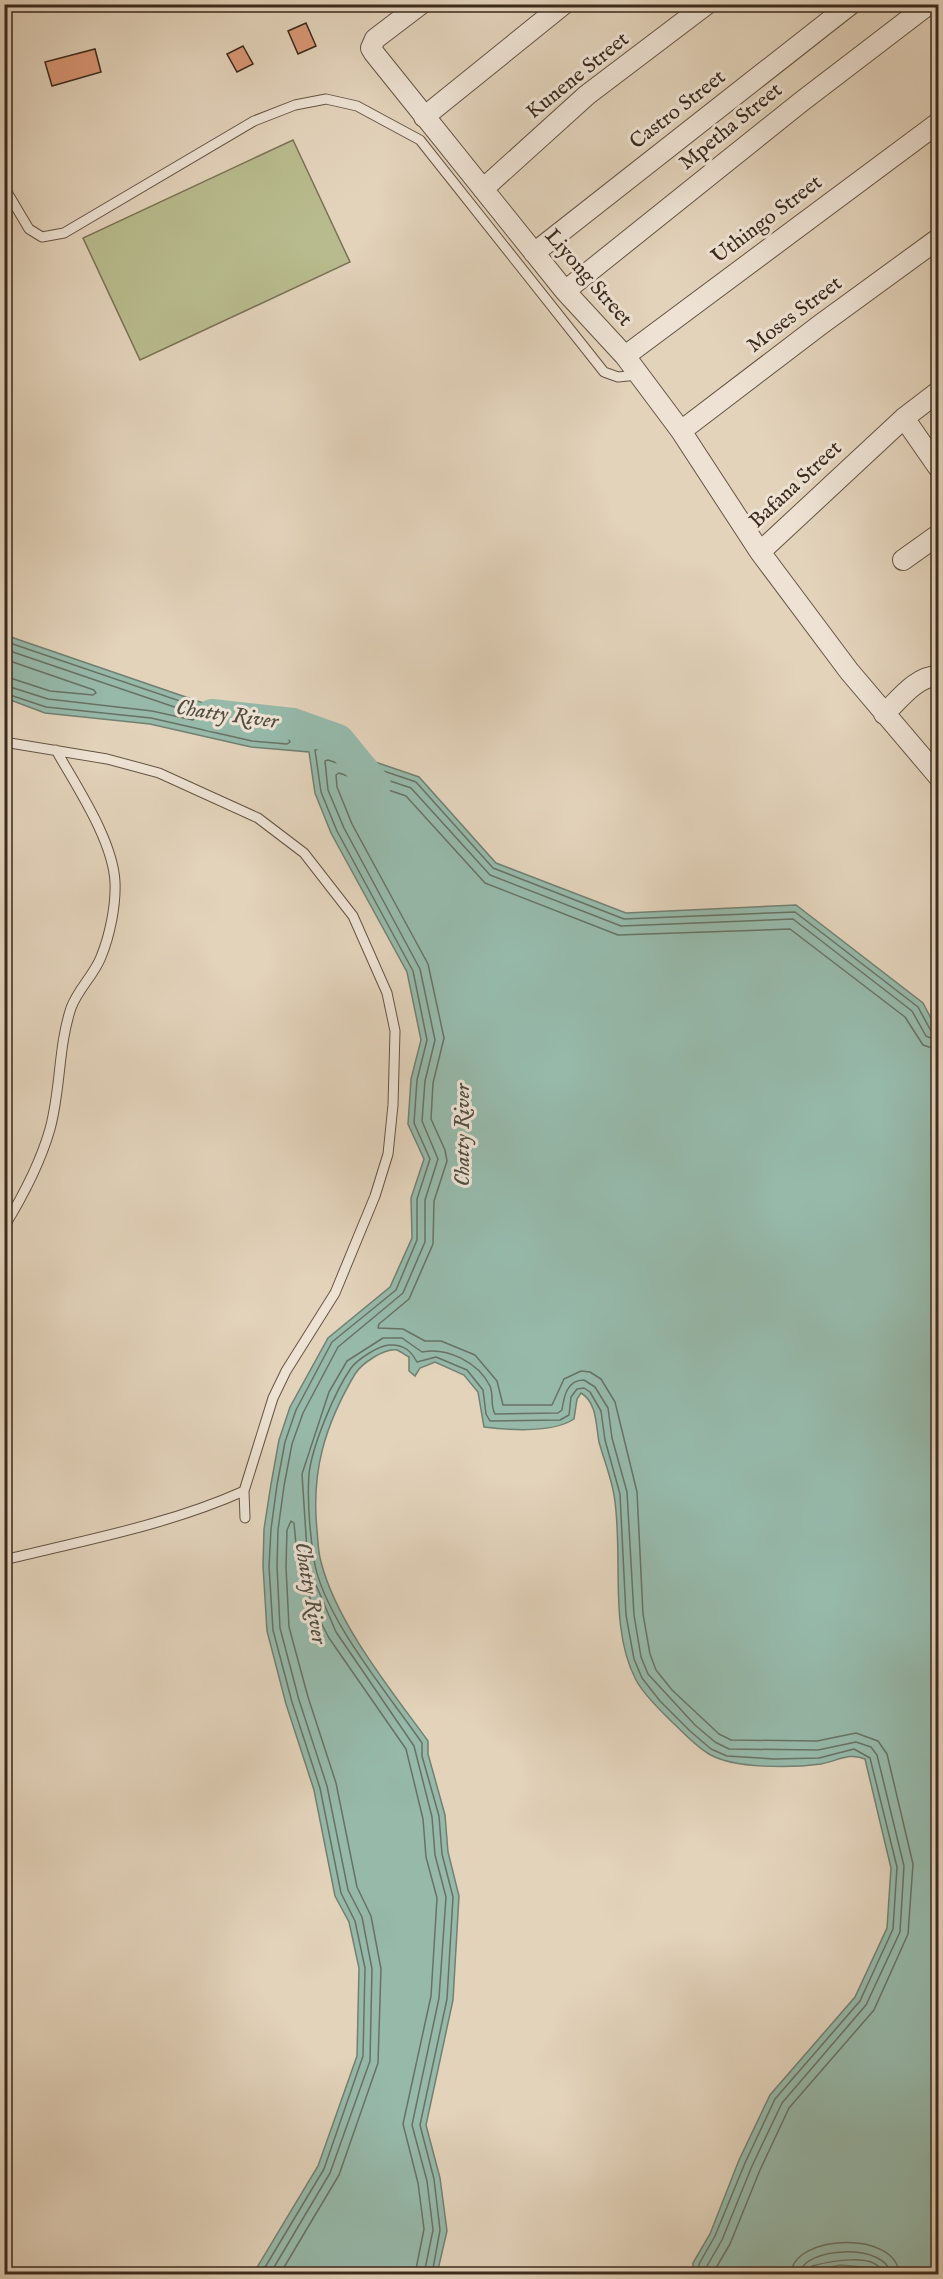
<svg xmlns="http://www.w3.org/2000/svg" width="943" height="2279" viewBox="0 0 943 2279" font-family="'IM FELL English',serif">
<rect width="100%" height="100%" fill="#e3d3bb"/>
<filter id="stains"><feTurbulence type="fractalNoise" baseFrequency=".00333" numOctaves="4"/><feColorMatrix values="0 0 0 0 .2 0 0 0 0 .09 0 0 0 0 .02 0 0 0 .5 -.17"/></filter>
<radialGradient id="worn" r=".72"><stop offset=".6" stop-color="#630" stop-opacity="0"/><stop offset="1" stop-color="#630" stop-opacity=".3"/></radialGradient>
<path fill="#b8bb8d" stroke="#7a7255" stroke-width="1.5" d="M293 140 350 262 140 360 83 238Z"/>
<path fill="#96b9aa" stroke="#728072" stroke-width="1.5" d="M5 635 419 777 496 863 626 913 796 905 923 1003 938 1032V2274H879L872 2268 840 2265 803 2274H693V2263L710 2234 739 2160 770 2095 855 1997 887 1928 891 1868 865 1759C850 1752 837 1761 821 1764 792 1768 734 1769 709 1754 695 1746 683 1732 671 1721 659 1709 644 1695 636 1680 608 1627 624 1553 614 1495 611 1477 604 1460 599 1442 596 1426 597 1402 581 1393L577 1399 574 1419C553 1433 509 1430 484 1427L478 1392 464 1375 435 1362 420 1368 415 1376 409 1371V1357C405 1355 400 1351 397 1350 384 1348 361 1364 355 1374 325 1425 311 1471 317 1530 318 1541 318 1552 321 1562 337 1624 391 1690 428 1741V1754L445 1815 448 1852 459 1896 453 2000 426 2125 440 2178 447 2231 437 2274H253L318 2166 357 2056 359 1968 349 1922 335 1896 314 1790 286 1704 267 1631 263 1566 264 1529 271 1484 279 1440 290 1407 328 1338 390 1287 412 1238 411 1198 424 1159 408 1124 411 1079 421 1040 407 972 331 833 315 793 309 752 251 747 150 724 45 713 5 698Z"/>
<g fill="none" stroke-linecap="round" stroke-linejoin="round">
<path stroke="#687264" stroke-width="1.5" d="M4 641 288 738 290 742 287 744 252 741 151 718 46 707 4 693
M4 649 195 714 197 717 193 720 152 711 48 699 4 685
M4 659 94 690 96 693 93 695 50 691 4 676
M261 2274 324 2169 363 2056 365 1968 355 1921 341 1893 320 1788 292 1702 273 1630 269 1566 271 1529 277 1485 285 1442 296 1410 332 1342 396 1290 417 1240V1199L430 1159 414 1123 417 1080 427 1040 413 971 337 831 321 792 315 750 319 749 416 782 493 868 624 919 795 912 918 1007 931 1031 938 1034
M270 2274 330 2173 370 2061 372 1969 362 1917 348 1890 327 1786 299 1700 280 1628 277 1566 278 1530 284 1486 292 1444 303 1413 338 1347 403 1293 425 1242V1200L438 1159 422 1121 425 1081 435 1040 420 969 344 828 328 790 325 761 328 760 411 788 490 875 621 926 793 919 912 1011 926 1036 938 1041
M280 2274 339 2175 378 2063 381 1969 371 1916 357 1887 336 1783 308 1697 289 1627 286 1567 287 1530 291 1521 294 1523 298 1566 315 1611 329 1638 406 1749 423 1819 426 1857 437 1898 431 1996 403 2124 418 2183 424 2229 415 2274
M424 2274 433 2230 427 2181 412 2125 439 1998 446 1897 435 1855 432 1817 414 1746 336 1632 308 1566 302 1474 329 1392 347 1361 383 1338H402L422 1352C447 1347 478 1362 490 1386 494 1395 490 1406 495 1414L558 1413 562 1410C564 1396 567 1380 584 1380L595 1387 608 1408 612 1438 627 1492 634 1615 641 1657 648 1674 695 1725 715 1742 729 1749 818 1750 856 1742 871 1747 877 1755 904 1866 900 1932 866 2005 782 2103 752 2166 722 2240 707 2266V2274
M432 2274 440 2230 434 2179 420 2125 447 1999 453 1897 442 1854 439 1816 422 1756V1743C389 1695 323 1617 314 1560 310 1533 307 1501 309 1474 312 1446 335 1391 351 1368 358 1359 378 1346 389 1345 404 1344 411 1351 417 1362L436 1357 467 1370 483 1390 486 1414 490 1421 560 1420 569 1415 571 1397 577 1389 584 1388 590 1392 601 1411 605 1440 620 1494 626 1615 634 1659 642 1678 660 1701 690 1731 711 1749 727 1756 774 1759 819 1758 854 1749 870 1758 897 1867 893 1929 860 2001 775 2099 745 2163 715 2236 699 2264V2274
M716 2274V2268L730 2244 760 2170 789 2108 874 2010 908 1934 913 1864 887 1754 878 1741 856 1733 817 1741 731 1740 719 1734 672 1690 656 1670 650 1654 643 1614 637 1492 615 1402 601 1379 590 1372 581 1371 564 1379 552 1405H503L497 1381 475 1355 441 1341H425L403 1329 378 1328 379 1324 409 1299 433 1244 434 1201 447 1161 445 1150 431 1119 433 1083 444 1038 428 964 352 824 337 787 336 775 339 773 406 796 485 883 618 935 790 929 905 1017 923 1045 938 1050
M791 2274C793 2234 897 2230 899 2274
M800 2274C802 2246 888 2243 890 2274
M808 2274 812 2266C827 2262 879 2251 882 2274"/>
<path stroke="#96b9aa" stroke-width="32" d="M212 715 293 724 338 740 375 785"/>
</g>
<path fill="#d99776" stroke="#3b2a1d" stroke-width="1.5" d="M306 23 316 46 298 54 288 31Z
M243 46 253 64 237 72 227 54Z
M95 49 101 72 52 86 45 62Z"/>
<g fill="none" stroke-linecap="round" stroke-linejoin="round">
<g stroke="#655444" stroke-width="11">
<path id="service" d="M4 187 29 229 42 237 64 233 254 121 295 105 326 99 357 106 420 140 604 372 618 377 638 375
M4 742 107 759 159 773 258 818 304 853 353 916 387 993 395 1031 393 1105 388 1154 375 1196 335 1293 286 1371 273 1398 244 1491 245 1518
M4 1227C23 1196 40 1164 50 1129 61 1089 58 1047 71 1008 78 989 94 975 101 957 110 935 116 905 115 882 113 840 76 786 56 750
M4 1560C85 1540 168 1525 244 1491"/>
</g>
<g stroke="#655444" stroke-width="22">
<path id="minor" d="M421 4 375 39 371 48 374 53 565 291 625 356 681 431 760 552
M424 117 564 4
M483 189 587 95 707 4
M534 253 851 4
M565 291 801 102 929 4
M625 356 938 123
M938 392 904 418 760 552 849 671 938 776
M904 418 938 467
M681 431 820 325 938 239
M903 560 938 535
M884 714C899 700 916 676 938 676"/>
</g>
<use href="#service" stroke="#ede2d3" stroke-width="9"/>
<use href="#minor" stroke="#ede2d3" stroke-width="20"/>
</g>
<g text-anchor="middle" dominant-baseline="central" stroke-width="6" stroke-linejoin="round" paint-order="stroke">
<g font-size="21" fill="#3b2a1d" stroke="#ede2d3">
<text transform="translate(578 76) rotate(-39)">Kunene Street</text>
<text transform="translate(678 110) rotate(-38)">Castro Street</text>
<text transform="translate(731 127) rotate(-39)">Mpetha Street</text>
<text transform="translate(767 220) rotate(-37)">Uthingo Street</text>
<text transform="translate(588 278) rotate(49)">Liyong Street</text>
<text transform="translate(795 315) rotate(-37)">Moses Street</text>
<text transform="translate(796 485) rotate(-43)">Bafana Street</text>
</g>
<g font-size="22" font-style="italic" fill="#524e40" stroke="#ede2d3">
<text transform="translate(227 715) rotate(8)">Chatty River</text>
<text transform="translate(463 1135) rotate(-90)">Chatty River</text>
<text transform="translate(310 1593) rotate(80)">Chatty River</text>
</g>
</g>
<rect width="943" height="2279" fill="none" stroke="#e3d3bb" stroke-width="24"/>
<rect x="6" y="6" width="931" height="2267" fill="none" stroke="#3b2a1d" stroke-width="3"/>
<rect x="12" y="12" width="919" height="2255" fill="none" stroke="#3b2a1d" stroke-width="1.5"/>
<rect width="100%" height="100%" filter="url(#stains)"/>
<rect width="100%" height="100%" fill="url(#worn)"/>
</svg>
